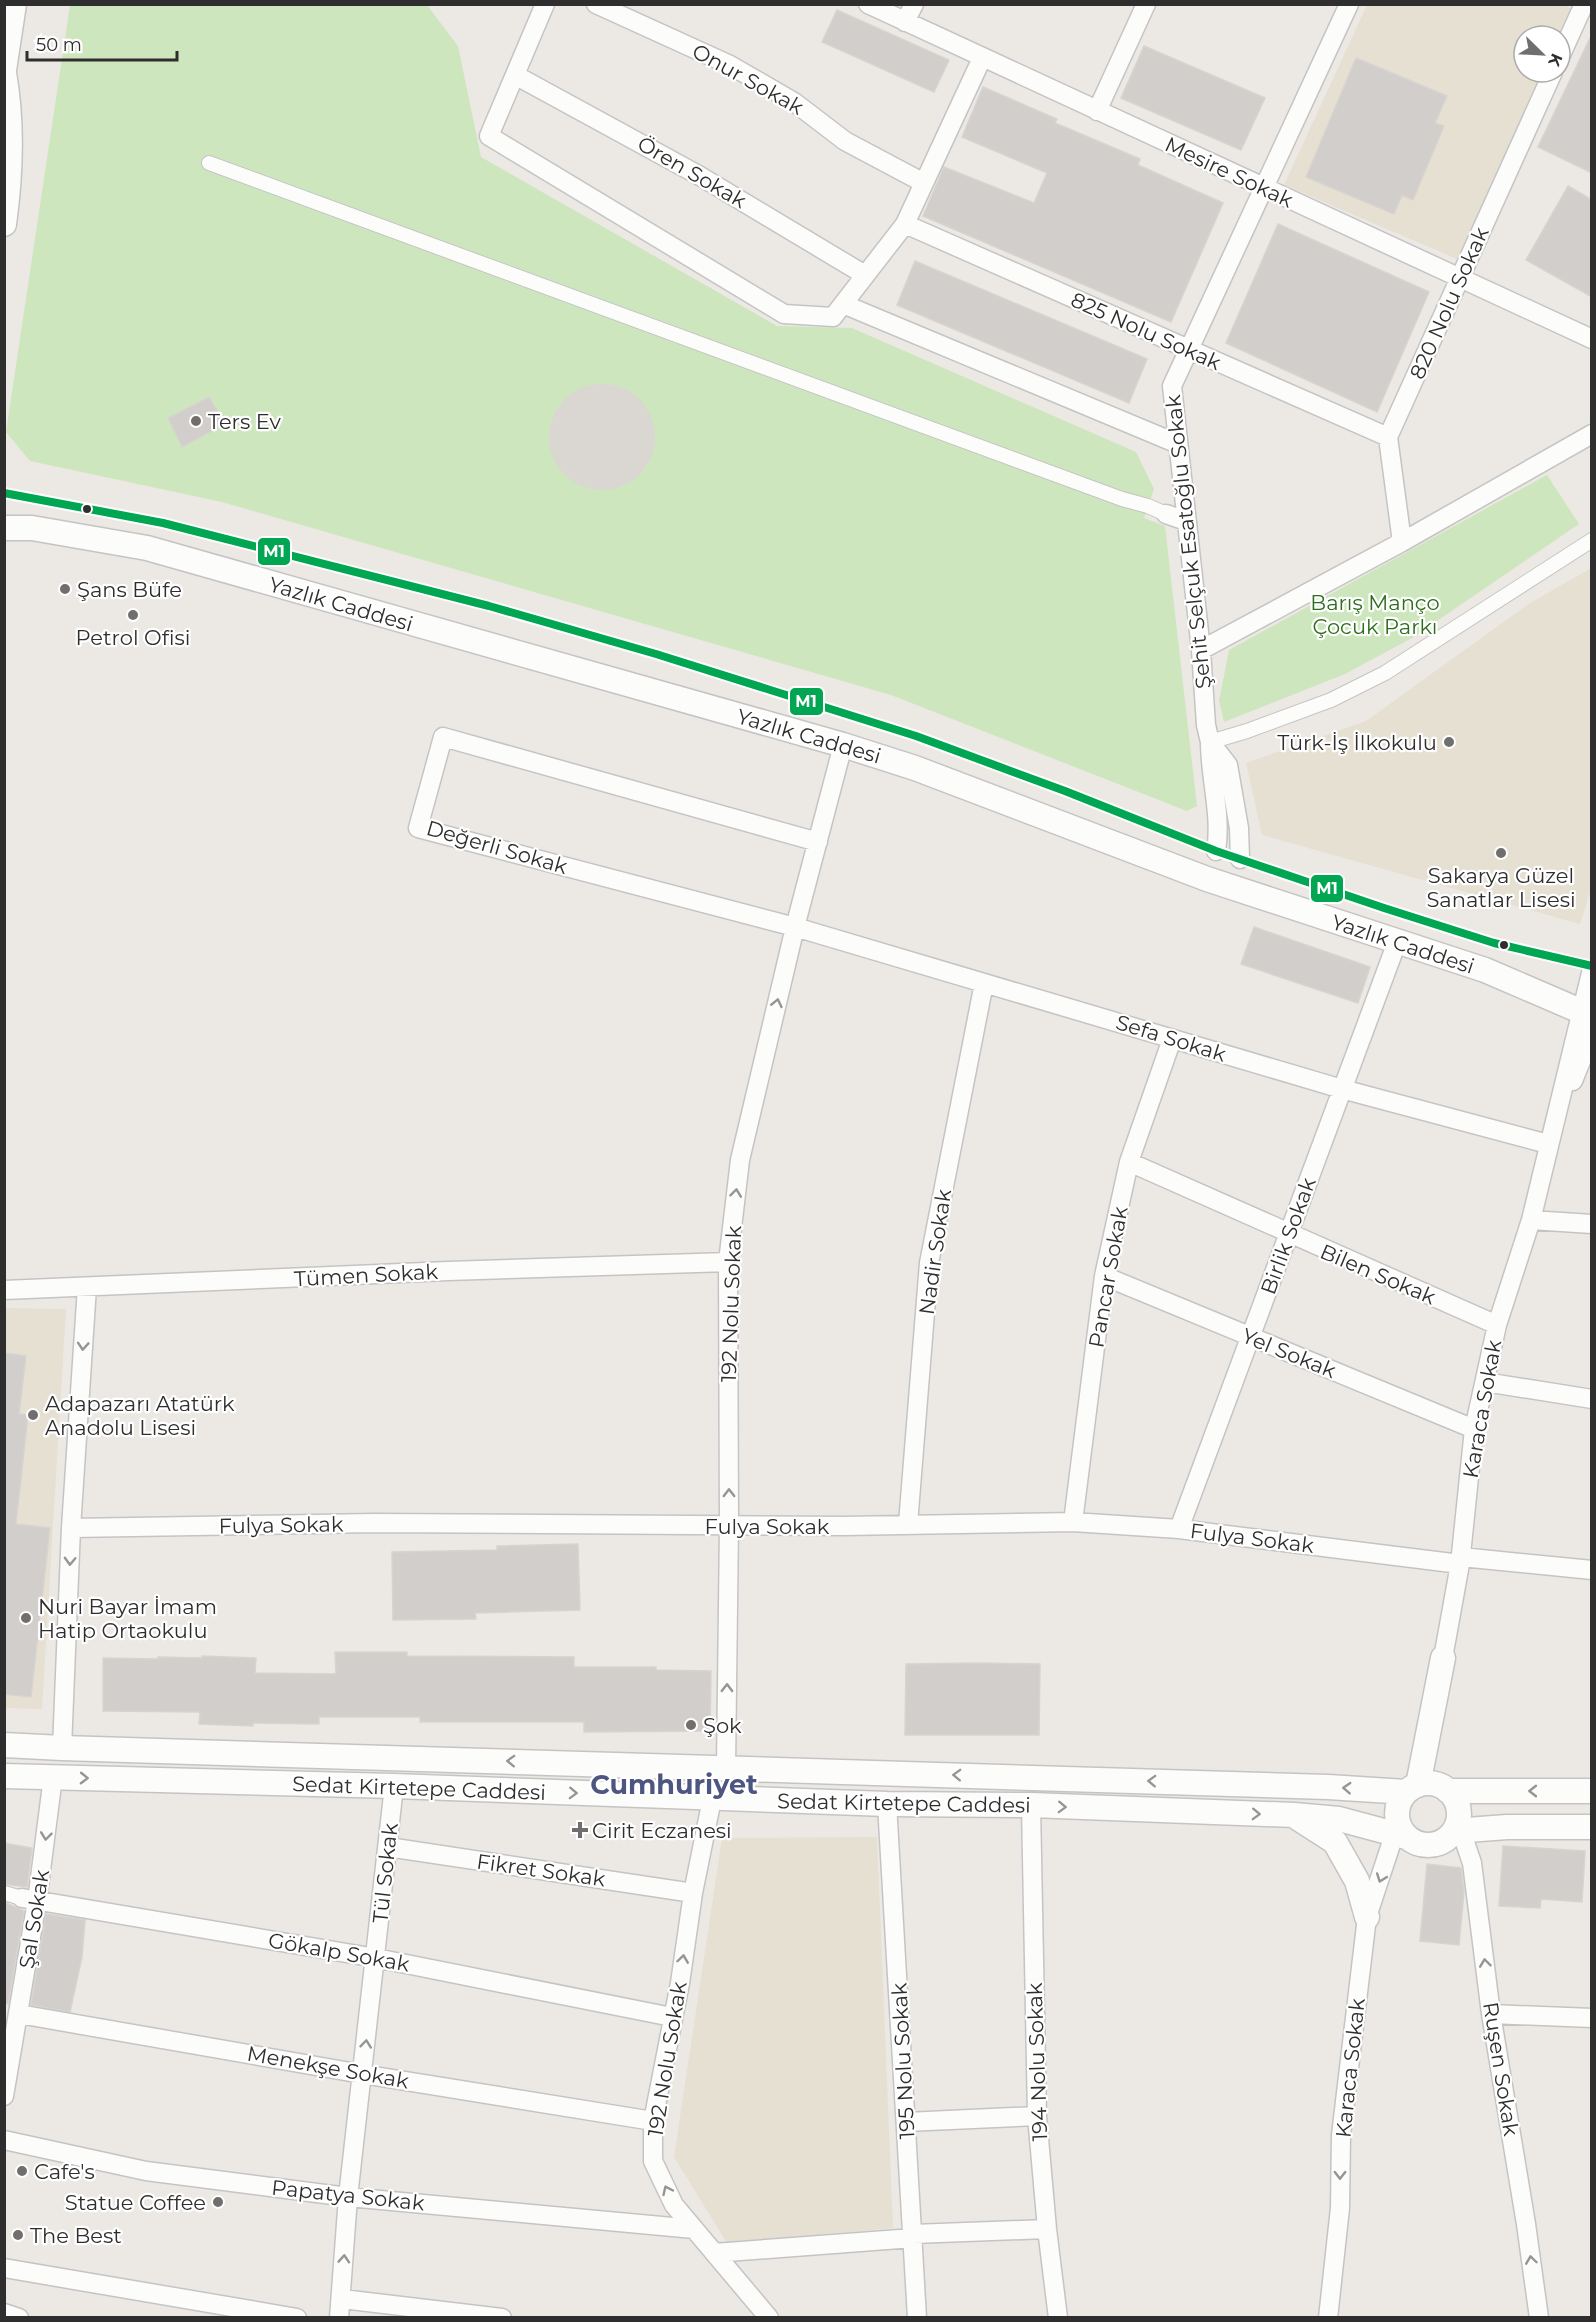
<svg xmlns="http://www.w3.org/2000/svg" width="1596" height="2322" viewBox="0 0 1596 2322" font-family="Montserrat,sans-serif">
<rect width="100%" height="100%" fill="#ece8e4"/>
<path fill="#e6e0d3" d="M1563 4 1573 10 1560 36H1524V72H1544L1457 259 1284 185 1367 5Z
M1591 568 1592 886 1580 924 1262 835 1246 763 1366 721 1527 605Z
M5 1308 66 1309 42 1709 5 1708Z
M877 1837 893 2228 727 2243 674 2157 722 1838Z"/>
<path fill="#cee6be" d="M70 5H427L458 46 481 157 777 326 852 328 1136 452 1154 489 1144 518 1165 526 1197 806 1187 811 891 695 222 502 30 461 6 432Z
M1547 475 1579 524 1412 638 1345 674 1224 722 1219 701 1229 650Z"/>
<path fill="#dad6d2" d="M549 437a53 53 0 1 1 106 0a53 53 0 1 1-106 0Z"/>
<path fill="#d1cecb" stroke="#d7d4d0" stroke-width="1.5" d="M837 10 949 60 934 92 822 42Z
M1592 34V173L1538 147Z
M1144 46 1265 98 1241 150 1121 98Z
M1356 58 1447 96 1435 123 1444 126 1413 200 1402 195 1394 214 1306 177Z
M983 87 1057 119 1055 123 1140 159 1138 165 1223 203 1171 322 923 216 944 167 1034 203 1047 173 962 137Z
M1568 186 1592 200V297L1526 260Z
M1278 224 1429 292 1377 412 1226 343Z
M915 261 1147 359 1129 403 897 305Z
M209 397 225 424 182 447 168 418Z
M1254 927 1370 967 1358 1003 1241 964Z
M4 1353 26 1356 19 1414 28 1415 16 1524 50 1528 31 1697 4 1694Z
M578 1544 580 1610 475 1613 476 1619 393 1620 392 1552 497 1550V1546Z
M335 1652H407V1656L574 1657V1667H656V1670L711 1671 710 1731 584 1732V1722H420V1717H319V1724L253 1723V1726L199 1724 200 1712 103 1711V1658L158 1659V1657L202 1658V1656L256 1658 255 1673 336 1674Z
M978 1663 1040 1664 1039 1735H905L906 1664Z
M4 1843 32 1848 27 1887 4 1884Z
M1503 1846 1585 1851 1582 1902 1541 1899 1540 1908 1499 1906Z
M1427 1864 1461 1868 1464 1892 1459 1945 1420 1941Z
M4 1902 24 1911 8 2004 4 2003Z
M46 1914 85 1920 82 1957 70 2012 31 2005Z"/>
<g fill="none" stroke-linecap="round" stroke-linejoin="round">
<g stroke="#c5c4c5" stroke-width="16">
<path id="pedestrian" d="M209 163 1122 499 1148 506 1166 514
M1210 742 1247 731 1331 700 1385 673 1592 540
M4 1893 22 1898"/>
</g>
<g stroke="#c5c4c5" stroke-width="21">
<path id="minor" d="M545 4 489 136 784 314 833 317 905 224 982 58
M596 4 730 65 794 102 845 141 924 183
M868 4 1592 339
M905 22 914 4
M1560 57 1584 4
M515 75 700 176 865 275
M1097 111 1146 4
M905 224 1388 437
M843 304 1178 444
M1166 514 1186 521
M1402 542 1388 437 1553 72
M1201 650 1402 542 1592 434
M1210 742C1210 779 1222 815 1216 851
M818 842 443 737 418 828 795 927 1342 1089 1548 1144
M1240 859 1239 828 1228 765 1210 742 1206 725 1201 650 1172 386 1349 4
M1573 1081 1592 1034
M1129 1162 1497 1325
M1531 1220 1592 1224
M1104 1276 1474 1429
M4 1290 448 1271 728 1262
M1485 1382 1592 1399
M1073 1522 1104 1276 1129 1162 1172 1039
M908 1524 929 1263 984 983
M71 1528 374 1523 844 1526 1073 1522 1179 1529 1460 1564
M1179 1529 1397 942
M1461 1557 1592 1570
M1443 1658 1460 1564 1474 1429 1497 1325 1531 1220 1592 969
M62 1748 71 1528 87 1287
M726 1767 729 1525 728 1262 740 1160 795 927 843 745
M712 1799 693 1893 680 1983 653 2121V2161L674 2205 769 2318
M887 1804 917 2318
M1031 1805 1037 2116 1047 2229 1058 2318
M1458 1822 1472 1863 1491 2014 1526 2224 1539 2318
M388 1847 693 1893
M22 1898 376 1958 672 2017
M19 2014 362 2074 653 2121
M1491 2014 1592 2018
M4 2096 37 1901 53 1777
M906 2122 1037 2116
M4 2140 146 2171 348 2197 694 2229
M913 2234 1047 2229
M714 2253 913 2238
M4 2268 297 2318
M342 2299 502 2318
M4 2313 19 2318
M339 2318 348 2197 394 1786
M1328 2318 1340 2208 1341 2135 1367 1917 1398 1823"/>
</g>
<g stroke="#c5c4c5" stroke-width="27">
<path id="secondary" d="M4 70 14 4
M4 73C13 124 11 173 4 224
M4 528H32L147 548 843 745 915 768 1207 879 1485 970 1592 1016
M4 1745 62 1748 1328 1787 1406 1792
M4 1776 394 1786 887 1804 1031 1805 1294 1815 1339 1819 1406 1837
M1397 1814a31 31 0 1 1 62 0a31 31 0 1 1-62 0Z
M1418 1785 1443 1658
M1448 1791H1592
M1296 1817 1335 1842 1357 1881 1367 1917
M1454 1831 1507 1827H1592"/>
</g>
<use href="#pedestrian" stroke="#fcfcfb" stroke-width="14"/>
<use href="#minor" stroke="#fcfcfb" stroke-width="18"/>
<use href="#secondary" stroke="#fcfcfb" stroke-width="24"/>
<g stroke="#fff" stroke-width="12">
<path id="bus-1" d="M4 493 163 523 489 606 656 654 916 736 1065 791 1216 851 1384 908 1494 943 1592 966"/>
</g>
<use href="#bus-1" stroke="#00a651" stroke-width="8"/>
</g>
<defs><path id="oneway-chevron" d="M-2-3.5L2.5 0L-2 3.5" fill="none" stroke-width="1.6" stroke-linecap="round" stroke-linejoin="round" transform="scale(1.5)"/></defs>
<g stroke="#959594">
<use href="#oneway-chevron" transform="translate(777 1003) rotate(-77)"/>
<use href="#oneway-chevron" transform="translate(736 1193) rotate(-83)"/>
<use href="#oneway-chevron" transform="translate(83 1346) rotate(94)"/>
<use href="#oneway-chevron" transform="translate(729 1493) rotate(-90)"/>
<use href="#oneway-chevron" transform="translate(70 1561) rotate(92)"/>
<use href="#oneway-chevron" transform="translate(727 1688) rotate(-89)"/>
<use href="#oneway-chevron" transform="translate(511 1761) rotate(-178)"/>
<use href="#oneway-chevron" transform="translate(957 1775) rotate(-178)"/>
<use href="#oneway-chevron" transform="translate(84 1778) rotate(1)"/>
<use href="#oneway-chevron" transform="translate(1152 1781) rotate(-178)"/>
<use href="#oneway-chevron" transform="translate(1347 1788) rotate(-177)"/>
<use href="#oneway-chevron" transform="translate(1533 1791) rotate(180)"/>
<use href="#oneway-chevron" transform="translate(573 1793) rotate(2)"/>
<use href="#oneway-chevron" transform="translate(1062 1807) rotate(2)"/>
<use href="#oneway-chevron" transform="translate(1256 1814) rotate(2)"/>
<use href="#oneway-chevron" transform="translate(46 1836) rotate(97)"/>
<use href="#oneway-chevron" transform="translate(1381 1878) rotate(110)"/>
<use href="#oneway-chevron" transform="translate(683 1959) rotate(-82)"/>
<use href="#oneway-chevron" transform="translate(1485 1963) rotate(-97)"/>
<use href="#oneway-chevron" transform="translate(366 2044) rotate(-84)"/>
<use href="#oneway-chevron" transform="translate(1340 2175) rotate(91)"/>
<use href="#oneway-chevron" transform="translate(667 2190) rotate(-115)"/>
<use href="#oneway-chevron" transform="translate(344 2259) rotate(-86)"/>
<use href="#oneway-chevron" transform="translate(1531 2260) rotate(-98)"/>
</g>
<g fill="#706f6e" stroke="#fff" stroke-width="2">
<circle cx="196" cy="421" r="6"/>
<circle cx="65" cy="589" r="6"/>
<circle cx="133" cy="615" r="6"/>
<circle cx="1449" cy="742" r="6"/>
<circle cx="1501" cy="853" r="6"/>
<circle cx="33" cy="1415" r="6"/>
<circle cx="26" cy="1618" r="6"/>
<circle cx="691" cy="1725" r="6"/>
<path d="M577 1821h6v6h6v6h-6v6h-6v-6h-6v-6h6z"/>
<circle cx="22" cy="2171" r="6"/>
<circle cx="218" cy="2202" r="6"/>
<circle cx="18" cy="2235" r="6"/>
</g>
<g fill="#2e2e2e" stroke="#fff" stroke-width="2">
<circle cx="87" cy="509" r="5"/>
<circle cx="1504" cy="945" r="5"/>
</g>
<g text-anchor="middle" dominant-baseline="central" stroke-width="4.5" stroke-linejoin="round" paint-order="stroke">
<g font-size="21" fill="#2e2e2e" stroke="#fff">
<text transform="translate(748 79) rotate(29)">Onur Sokak</text>
<text transform="translate(692 172) rotate(30)">Ören Sokak</text>
<text transform="translate(1229 172) rotate(25)">Mesire Sokak</text>
<text transform="translate(1449 303) rotate(-66)">820 Nolu Sokak</text>
<text transform="translate(1146 331) rotate(24)">825 Nolu Sokak</text>
<text transform="translate(1188 542) rotate(-96)">Şehit Selçuk Esatoğlu Sokak</text>
<text transform="translate(341 604) rotate(16)">Yazlık Caddesi</text>
<text transform="translate(809 736) rotate(16)">Yazlık Caddesi</text>
<text transform="translate(497 847) rotate(16)">Değerli Sokak</text>
<text transform="translate(1403 944) rotate(18)">Yazlık Caddesi</text>
<text transform="translate(1171 1038) rotate(17)">Sefa Sokak</text>
<text transform="translate(1288 1236) rotate(-70)">Birlik Sokak</text>
<text transform="translate(935 1252) rotate(-82)">Nadir Sokak</text>
<text transform="translate(1378 1274) rotate(23)">Bilen Sokak</text>
<text transform="translate(366 1275) rotate(-3)">Tümen Sokak</text>
<text transform="translate(1108 1277) rotate(-80)">Pancar Sokak</text>
<text transform="translate(731 1304) rotate(-88)">192 Nolu Sokak</text>
<text transform="translate(1289 1353) rotate(22)">Yel Sokak</text>
<text transform="translate(1482 1409) rotate(-80)">Karaca Sokak</text>
<text transform="translate(281 1525) rotate(-1)">Fulya Sokak</text>
<text x="767" y="1526">Fulya Sokak</text>
<text transform="translate(1252 1538) rotate(7)">Fulya Sokak</text>
<text transform="translate(419 1788) rotate(2)">Sedat Kirtetepe Caddesi</text>
<text transform="translate(904 1803) rotate(1)">Sedat Kirtetepe Caddesi</text>
<text transform="translate(541 1870) rotate(8)">Fikret Sokak</text>
<text transform="translate(385 1873) rotate(-84)">Tül Sokak</text>
<text transform="translate(34 1919) rotate(-81)">Şal Sokak</text>
<text transform="translate(339 1952) rotate(10)">Gökalp Sokak</text>
<text transform="translate(667 2059) rotate(-81)">192 Nolu Sokak</text>
<text transform="translate(903 2061) rotate(-93)">195 Nolu Sokak</text>
<text transform="translate(1037 2062) rotate(-92)">194 Nolu Sokak</text>
<text transform="translate(328 2067) rotate(10)">Menekşe Sokak</text>
<text transform="translate(1350 2068) rotate(-84)">Karaca Sokak</text>
<text transform="translate(1501 2069) rotate(81)">Ruşen Sokak</text>
<text transform="translate(348 2195) rotate(6)">Papatya Sokak</text>
</g>
<g font-size="21" fill="#2e2e2e" stroke="#fff" text-anchor="start">
<text x="208" y="421">Ters Ev</text>
<text x="77" y="589">Şans Büfe</text>
<text x="133" y="637" text-anchor="middle">Petrol Ofisi</text>
<text x="1437" y="742" text-anchor="end">Türk-İş İlkokulu</text>
<text x="1501" y="875" text-anchor="middle">Sakarya Güzel<tspan x="1501" dy="24">Sanatlar Lisesi</tspan></text>
<text x="45" y="1403">Adapazarı Atatürk<tspan x="45" dy="24">Anadolu Lisesi</tspan></text>
<text x="38" y="1606">Nuri Bayar İmam<tspan x="38" dy="24">Hatip Ortaokulu</tspan></text>
<text x="703" y="1725">Şok</text>
<text x="592" y="1830">Cirit Eczanesi</text>
<text x="34" y="2171">Cafe's</text>
<text x="206" y="2202" text-anchor="end">Statue Coffee</text>
<text x="30" y="2235">The Best</text>
</g>
<g font-size="21" fill="#2c6e1b" stroke="#fff">
<text x="1375" y="602">Barış Manço<tspan x="1375" dy="24">Çocuk Parkı</tspan></text>
</g>
<g font-size="27" font-weight="bold" fill="#4d5680" stroke="#fff">
<text x="674" y="1784">Cumhuriyet</text>
</g>
</g>
<g stroke="#fff" stroke-width="2">
<rect x="257" y="537" width="34" height="29" rx="6" fill="#00a651"/>
<rect x="789" y="687" width="35" height="29" rx="6" fill="#00a651"/>
<rect x="1310" y="874" width="34" height="29" rx="6" fill="#00a651"/>
</g>
<g font-size="16" text-anchor="middle" font-weight="bold" fill="#fff">
<text x="274" y="557">M1</text>
<text x="806" y="707">M1</text>
<text x="1327" y="894">M1</text>
</g>
<rect width="1596" height="2322" fill="none" stroke="#2e2e2e" stroke-width="12"/>
<g transform="translate(1542 54) rotate(114)"><circle r="28" fill="#ffffff" stroke="#ababab" stroke-width="1.5"/>
<path d="M0-4.5L10 22L0 15L-10 22Z" fill="#706f6e"/>
<text y="-9" font-size="16" font-weight="bold" text-anchor="middle" fill="#2e2e2e">K</text>
</g>
<path d="M27 51v9h150v-9" fill="none" stroke="#2e2e2e" stroke-width="3"/>
<text x="36" y="51" font-size="18" fill="#2e2e2e" stroke="#ffffff" stroke-width="4.5" paint-order="stroke">50 m</text>
</svg>
